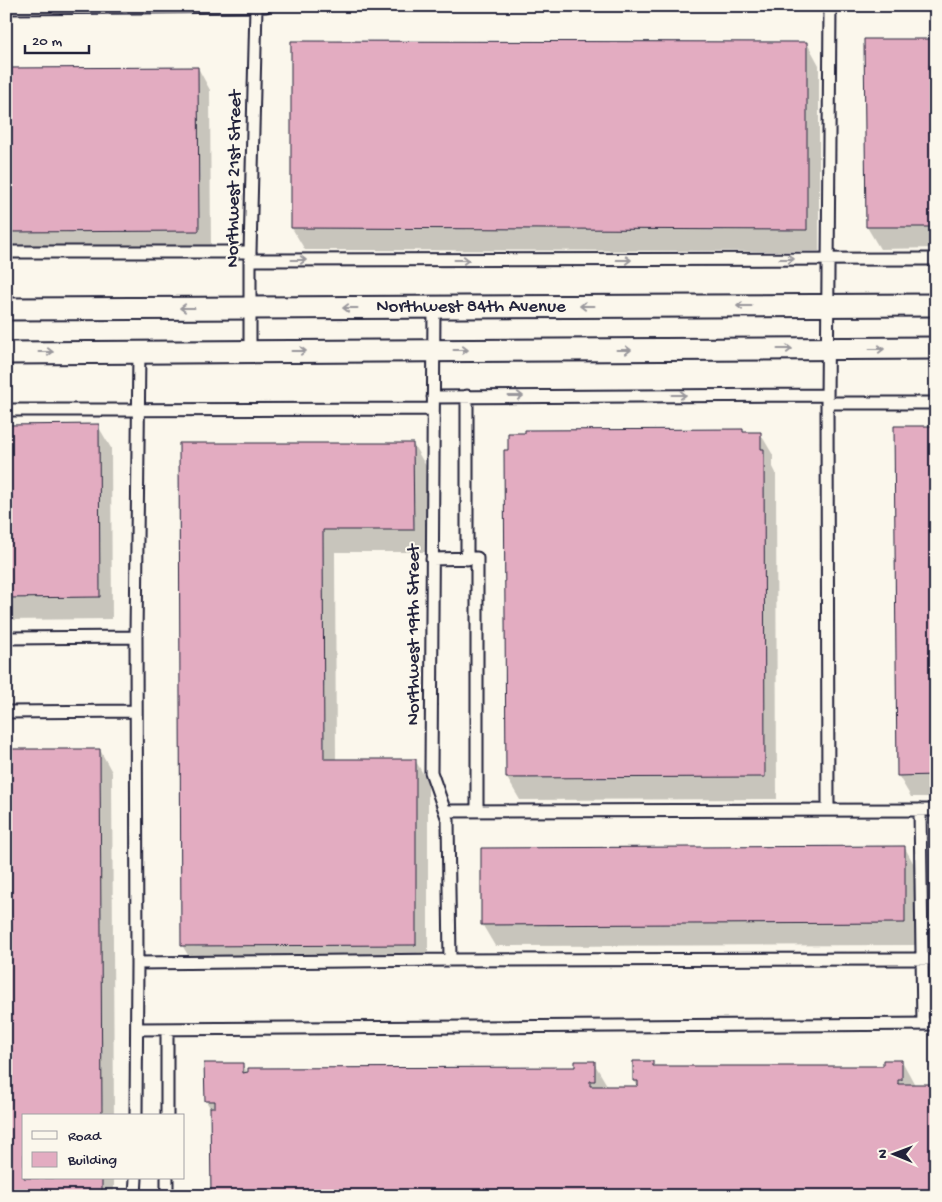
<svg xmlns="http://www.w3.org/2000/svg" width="942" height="1202" viewBox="0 0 942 1202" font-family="'Gochi Hand',sans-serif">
<rect width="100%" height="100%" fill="#fbf7ec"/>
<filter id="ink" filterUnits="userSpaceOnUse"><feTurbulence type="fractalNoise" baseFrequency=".02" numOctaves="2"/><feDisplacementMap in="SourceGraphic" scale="10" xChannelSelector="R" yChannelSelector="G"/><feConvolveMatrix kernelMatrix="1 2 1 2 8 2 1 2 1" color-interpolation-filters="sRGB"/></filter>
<g filter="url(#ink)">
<path fill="#0003" d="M936 40V248L880 249 867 227Z
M807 43 819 65V251L305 250 292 228Z
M198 68 210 90 211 253 6 254V69Z
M6 426H98L111 448 112 619 6 620Z
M936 427V797H911L898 775Z
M742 430 744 433H760L773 455V467L776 473 777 799 520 800 507 778Z
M413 444 426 466V552H335L336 760H415L428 782V967H195L182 945 180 445Z
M100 750 112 772 114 1116H24V1178H114V1196H6Z
M905 848 917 870V945L495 946 482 924Z
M902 1061 914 1083V1086L212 1111 206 1101V1065H243L250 1077 576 1068 594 1063 607 1085V1087H638L634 1080 652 1062 655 1068 884 1067Z"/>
<path fill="#e3acc1" stroke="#22223b" d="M864 39H936V227H866Z
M291 41 807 42V230L291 228Z
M198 67 199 231 6 232V68Z
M99 424 100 597 6 598V425Z
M894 426H936V775L897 776Z
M743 429V432H761V449H764L765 777 506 778 504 450H508V433H525V430Z
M179 443H413L414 530H323L324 759H416V945L181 946Z
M6 749H100L102 1116H24V1178H102V1196H6Z
M905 846V923L481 925V848Z
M883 1060H902V1080H898V1084H936V1196H211L210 1107H215V1101H205L204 1063H243V1073L248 1072V1068L575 1067V1061H595V1081H590V1086H638V1081H633V1061H653V1066H883Z"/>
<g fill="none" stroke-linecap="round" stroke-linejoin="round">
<g stroke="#22223b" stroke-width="15">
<path id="lane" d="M6 8 266 6
M6 252H250
M250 260 936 259
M434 307 431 772 448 820 450 960
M250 352V252L256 7
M433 397 827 395
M827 403H936
M6 410 433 409
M432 559 477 558V811
M467 559V396
M6 638 136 637
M6 712 135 711
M828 810 827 403 830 6
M920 810 923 1024
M445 811 936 810
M137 963 450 960 936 959
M137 1029 936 1024
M167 1029V1116
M136 1116 137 963 136 637 139 352
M167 1178V1196
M135 1196 136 1178"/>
</g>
<g stroke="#22223b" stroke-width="25">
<path id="street" d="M6 309 936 305
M6 353 936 348"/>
</g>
<use href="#lane" stroke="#fbf7ec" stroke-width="11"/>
<use href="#street" stroke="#fbf7ec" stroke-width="21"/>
</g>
<defs><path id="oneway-shaft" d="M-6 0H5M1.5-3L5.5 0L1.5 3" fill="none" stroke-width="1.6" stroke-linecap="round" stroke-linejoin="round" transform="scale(1.25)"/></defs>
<g stroke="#99979c">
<use href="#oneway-shaft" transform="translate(787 259)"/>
<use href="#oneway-shaft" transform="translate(299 260)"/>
<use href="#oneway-shaft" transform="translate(462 260)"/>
<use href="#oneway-shaft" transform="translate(624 260)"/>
<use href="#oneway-shaft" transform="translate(587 306) rotate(180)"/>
<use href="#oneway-shaft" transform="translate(744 306) rotate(180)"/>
<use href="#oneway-shaft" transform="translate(187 308) rotate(180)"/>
<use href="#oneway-shaft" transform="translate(350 308) rotate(180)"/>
<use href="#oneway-shaft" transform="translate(785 349)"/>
<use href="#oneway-shaft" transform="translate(877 349)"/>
<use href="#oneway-shaft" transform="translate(461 350)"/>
<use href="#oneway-shaft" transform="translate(624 350)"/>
<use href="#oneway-shaft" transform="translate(299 351)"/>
<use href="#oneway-shaft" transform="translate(46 352)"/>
<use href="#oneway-shaft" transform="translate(679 395)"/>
<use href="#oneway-shaft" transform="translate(516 396)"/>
</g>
</g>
<g text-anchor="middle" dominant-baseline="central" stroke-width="4" stroke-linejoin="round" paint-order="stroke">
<g font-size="19" fill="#22223b" stroke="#fbf7ec">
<text transform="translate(235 179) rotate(-89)">Northwest 21st Street</text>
<text x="471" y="307">Northwest 84th Avenue</text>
<text transform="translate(414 635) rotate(-90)">Northwest 19th Street</text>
</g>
</g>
<rect width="942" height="1202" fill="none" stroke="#fbf7ec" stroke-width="25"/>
<rect x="12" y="12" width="917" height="1177" fill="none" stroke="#22223b" stroke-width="2" filter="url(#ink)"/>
<rect x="22" y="1114" width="162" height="65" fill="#fbf7ec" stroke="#a4a2a5"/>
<rect x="32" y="1131" width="25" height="8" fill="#fbf7ec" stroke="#a4a2a5"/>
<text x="68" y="1140" font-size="15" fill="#22223b">Road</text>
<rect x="32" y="1152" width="25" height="15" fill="#e3acc1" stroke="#a4a2a5"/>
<text x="68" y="1164" font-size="15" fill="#22223b">Building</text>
<g transform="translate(894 1154) rotate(271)" stroke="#fbf7ec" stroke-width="4" paint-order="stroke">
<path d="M0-4L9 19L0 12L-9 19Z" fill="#22223b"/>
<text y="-8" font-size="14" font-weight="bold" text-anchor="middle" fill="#22223b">N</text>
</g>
<path d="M25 45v8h64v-8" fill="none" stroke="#22223b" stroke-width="2.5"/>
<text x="32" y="45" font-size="15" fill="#22223b" stroke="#fbf7ec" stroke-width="4" paint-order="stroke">20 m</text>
</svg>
